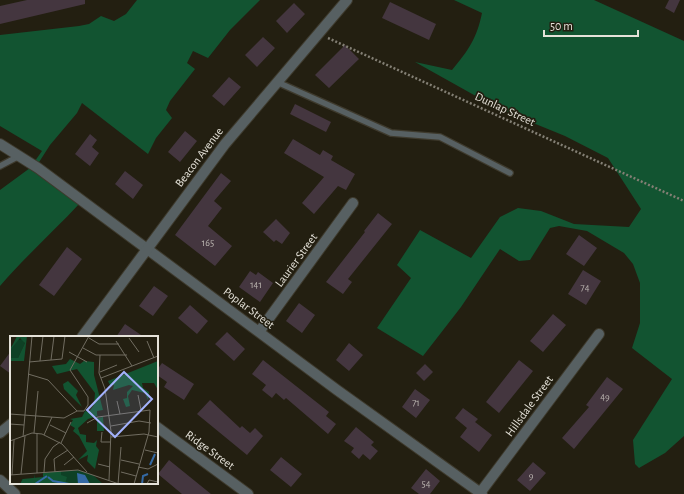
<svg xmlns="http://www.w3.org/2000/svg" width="684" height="494" viewBox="0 0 684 494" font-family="'Alegreya Sans',sans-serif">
<rect width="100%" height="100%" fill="#231f11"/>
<path fill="#125431" d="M137 0H260L230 30 208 58 193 51 187 63 195 69 170 101 166 110 172 118 156 138 148 154 82 103 77 113 50 145 34 170 80 203C54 231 25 257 0 286V190L30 168 42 151 0 126V35L79 26 89 24 101 16 114 21 126 14Z
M454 0H594L684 41V436L665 453 639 468 635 464 633 440 672 379 632 348 640 323V283L633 264 624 253 587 231 559 226 550 228 530 260 519 261 500 249 461 307 423 356 377 328 411 278 397 265 420 230 471 258 500 217 518 208 541 211 574 224 629 227 641 209 608 158 565 136 499 109 415 62 452 70C468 51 477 38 482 13Z"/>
<path fill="#44363f" d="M27 0H85V4L0 24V6Z
M669 0H680L674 13 665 8Z
M390 2 436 24 429 40 382 18Z
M294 3 305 14 287 33 276 21Z
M263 37 275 48 257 67 245 55Z
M345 45 359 59 329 88 315 75Z
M229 77 241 87 224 106 212 96Z
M295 104 331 122 326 132 290 114Z
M185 131 197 141 180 162 168 152Z
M90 134 97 140 92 147 99 153 90 166 75 154Z
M293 139 320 155 323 150 333 156 331 160 355 174 346 190 338 186 314 214 302 203 324 177 284 153Z
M125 171 143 185 133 199 115 184Z
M221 173 231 181 214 201 222 208 208 226 232 246 215 266 175 235Z
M378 213 392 224 348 279 352 282 343 294 326 282 365 232 364 231Z
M276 219 290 233 282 244 276 240 274 242 263 232Z
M579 235 597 248 584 266 566 254Z
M67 247 82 259 54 296 39 285Z
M583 270 601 281 586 305 568 294Z
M250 271 256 275 258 272 273 283 260 302 239 287Z
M154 286 168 296 153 316 139 306Z
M299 303 315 315 302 333 286 321Z
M190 305 208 321 197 334 178 318Z
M553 314 566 325 543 352 530 341Z
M125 324 144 337H116Z
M227 332 245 349 234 361 215 344Z
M349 343 363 355 349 371 336 360Z
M11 351V374L0 366Z
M263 360 329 412 326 416 336 424 328 434 286 398 284 400 276 393 272 398 262 390 266 385 252 374Z
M519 360 533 371 499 413 486 402Z
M162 363 194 384 184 400 164 387 167 382 157 375V370Z
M425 364 433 372 424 381 416 373Z
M607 377 623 389 574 449 562 438 589 407 586 405Z
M415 389 430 400 416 418 402 407Z
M210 400 240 428 242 426 250 433 255 428 263 436 247 455 197 414Z
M463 408 478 419 475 422 492 435 479 452 460 437 467 428 455 418Z
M356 427 374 442 371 445 378 451 370 460 363 454 359 459 351 452 354 448 344 441Z
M281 457 302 474 291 487 270 470Z
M169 460 211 494H182L158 474Z
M533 462 546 473 530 491 517 480Z
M426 469 440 481 430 494H419L411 488Z"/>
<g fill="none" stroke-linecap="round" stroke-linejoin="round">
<g stroke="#3e3a2d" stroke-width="8">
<path id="service" d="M277 82 391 133 440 137 510 173
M0 166 19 156"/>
</g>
<g stroke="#3e3a2d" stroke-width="12">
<path id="minor" d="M0 144 38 168 337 390 482 494
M259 332 353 203
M157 427 248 494
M480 493 599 334"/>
</g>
<g stroke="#3e3a2d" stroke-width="12">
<path id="tertiary" d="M82 337 225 144 347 0
M0 433 11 424
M0 480 15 494"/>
</g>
<path stroke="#837f74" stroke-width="2.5" stroke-dasharray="2 2" stroke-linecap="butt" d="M328 38 684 201"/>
<use href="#service" stroke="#576062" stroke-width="5.5"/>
<use href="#minor" stroke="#576062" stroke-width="10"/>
<use href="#tertiary" stroke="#576062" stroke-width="10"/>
</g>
<g text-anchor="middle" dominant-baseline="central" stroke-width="3.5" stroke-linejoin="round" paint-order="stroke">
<g font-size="10" fill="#bdb7b2">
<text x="208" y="243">165</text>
<text x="256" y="285">141</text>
<text x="585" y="288">74</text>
<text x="605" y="397">49</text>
<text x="416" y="403">71</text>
<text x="531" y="476">9</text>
<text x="426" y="484">54</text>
</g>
<g font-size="12" fill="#e5e2d9" stroke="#231f11">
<text transform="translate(505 109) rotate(25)">Dunlap Street</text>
<text transform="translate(199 157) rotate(-53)">Beacon Avenue</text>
<text transform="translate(296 260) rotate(-54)">Laurier Street</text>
<text transform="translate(249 308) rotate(37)">Poplar Street</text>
<text transform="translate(529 406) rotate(-54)">Hillsdale Street</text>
<text transform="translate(210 450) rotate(36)">Ridge Street</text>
</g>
</g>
<g transform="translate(10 336)">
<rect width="148" height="148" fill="#231f11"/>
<path d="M13 3 15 7 8 22H0V12L8 4ZM68 134 83 139 93 148H11L12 143H24V138L25 142H31L34 141V137Z" fill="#0e4125"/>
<path d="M7 0H17L14 25H1L0 35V22H8L15 7 10 2 0 14ZM60 23 70 28 74 25 84 26V39L93 74 87 75V78L88 82 93 81 94 95H87V80L78 83 68 92 70 98 76 99V106L84 107 87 104 86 110 89 114 85 133 77 125 78 119 68 124 77 115 69 100 63 95 65 92 60 89 63 84 60 83 72 81 75 75 79 76 84 69 85 57 67 33 47 38 42 30 56 28ZM148 25V54L144 47H132L133 52 139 56 138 64 135 57 122 54 118 60 120 70 116 71 113 63 117 62V56L123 50 119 49 103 54 104 49H100L98 45ZM58 45 68 55 66 59 72 71 54 53 53 48ZM51 135V139L57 141 55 148H10L13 143 33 141V137Z" fill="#125431"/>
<path d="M67 137 75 139 80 148H68Z" fill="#3469a4"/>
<path fill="none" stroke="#3469a4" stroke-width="2" d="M140 129 145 118M38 141 43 145 59 148M25 148 37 140M132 148 133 140 138 138"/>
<path fill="none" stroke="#716d61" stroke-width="1" d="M79 2 89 8H109M119 2 129 16M106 5 122 30M137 5 144 22M73 12 86 19H117M59 16 77 26M90 19 89 37 95 53 101 95 99 144M41 24 44 0M30 25 33 0M19 26 52 23 55 0M90 36 107 29M18 38 38 44 67 75H74L78 69V61L60 34 79 0M91 42 148 20M128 59 131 74M107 65 110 78M0 78 54 82 67 75M77 87 88 81 140 74 139 96 124 148M0 88 14 89M40 89 56 97M101 90 129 85 141 87M92 96 91 106H101M24 97 28 55M34 99 42 81M13 101 22 0M101 101 134 98 148 101M0 105 22 97 32 98 52 108 77 136M51 107 61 86M135 114 148 117M111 124 129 128M88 128 100 131M54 129 64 121M128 131 138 133 148 128M34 136 35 123 43 111 50 106M45 136 44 123 58 114M111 136 126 140M27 137V97M11 138 15 100M0 139 68 134 109 148M2 139 4 104M108 148 111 111M137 148 139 144 148 146"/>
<path fill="#a3b2fd" fill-opacity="0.15" stroke="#a3b2fd" stroke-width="2" d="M114 36 142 63 105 101 77 74Z"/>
<rect width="148" height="148" fill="none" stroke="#e5e2d9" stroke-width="2"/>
</g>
<path d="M544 30v6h94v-6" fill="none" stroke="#e5e2d9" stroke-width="2"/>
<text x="550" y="30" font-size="12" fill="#e5e2d9" stroke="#231f11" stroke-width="3" paint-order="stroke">50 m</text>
</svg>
